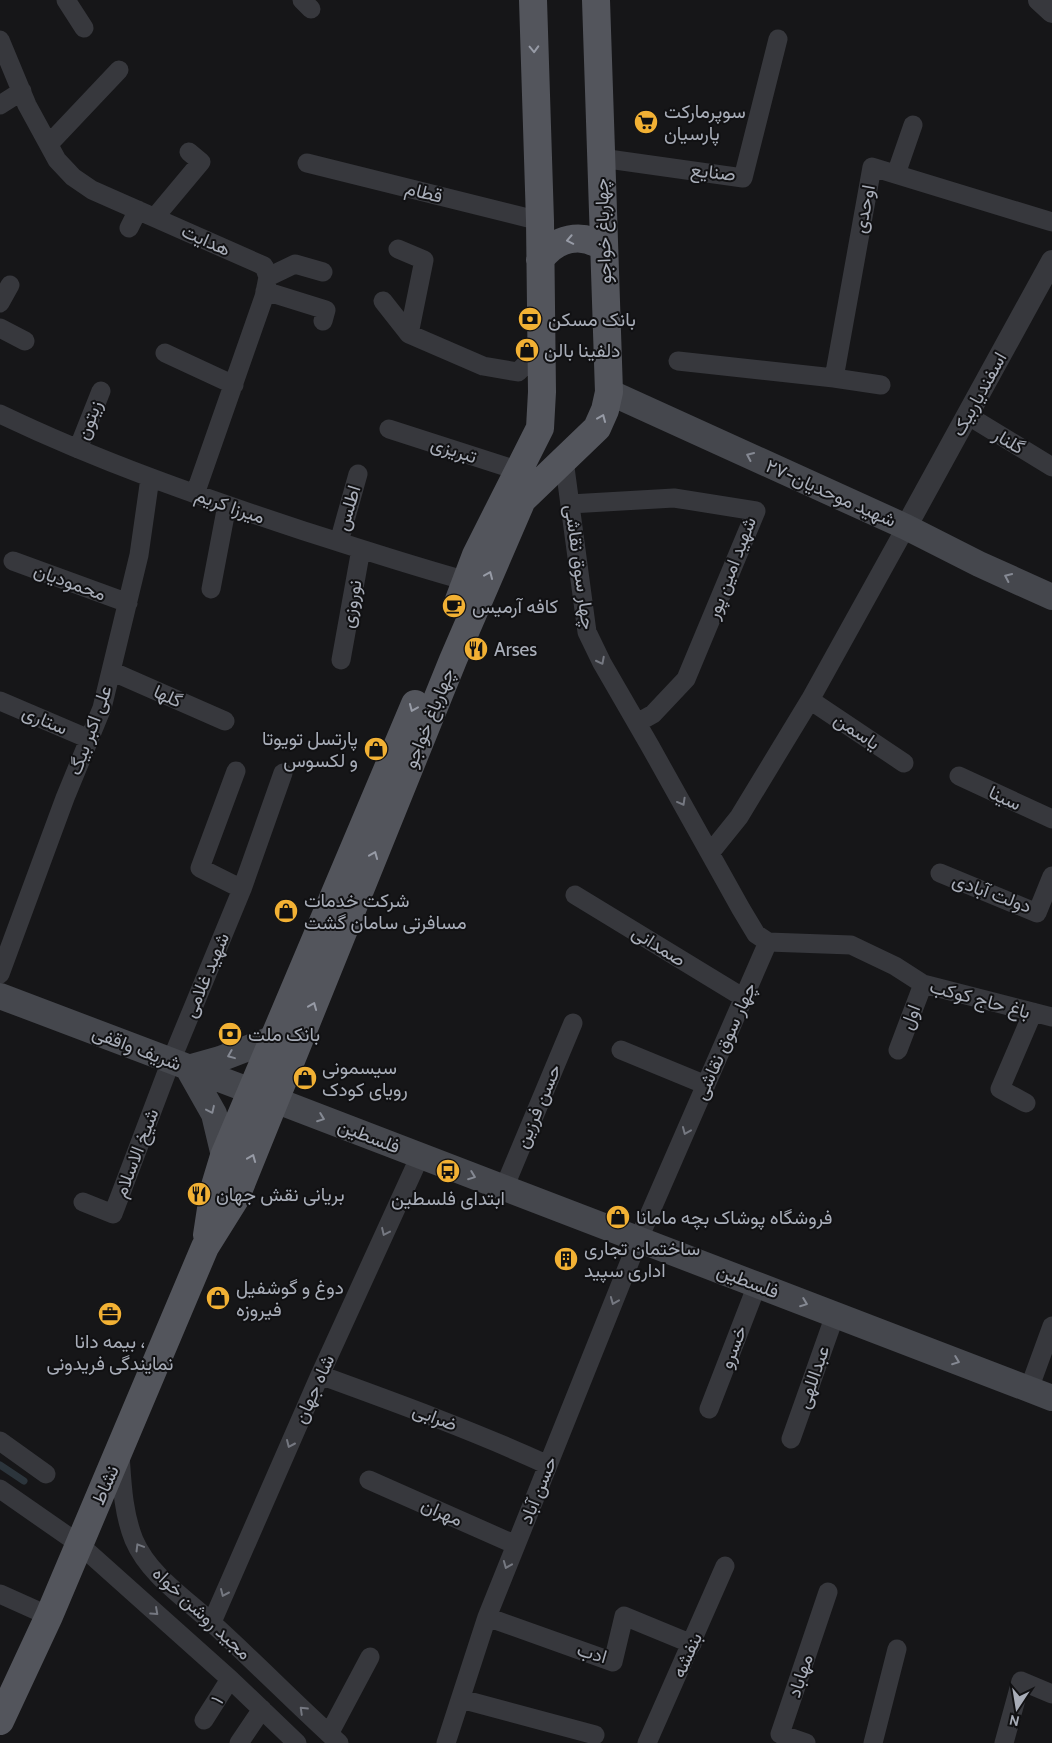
<svg xmlns="http://www.w3.org/2000/svg" width="1052" height="1743" viewBox="0 0 1052 1743" font-family="Cabin,Vazirmatn,sans-serif">
<rect width="100%" height="100%" fill="#161618"/>
<g fill="none" stroke-linecap="round" stroke-linejoin="round">
<path stroke="#2c353c" stroke-width="7" d="M0 1465 24 1481"/>
<path stroke="#37383d" stroke-width="19" d="M66 0 84 28
M302 0 311 9
M0 40 27 105 57 160 73 177 92 190 264 266 268 277 264 297 195 494
M0 105 22 91
M49 144 119 70
M601 158 743 178 778 39
M307 163 540 221
M896 174 913 125
M155 217 201 162 189 152
M129 228 138 210
M268 277 295 264 323 272
M265 291 326 310 323 321
M383 301 409 334 424 260 398 249
M0 303 10 285
M0 328 25 341
M409 334 483 366 518 372 525 365 542 367
M165 353 234 385
M678 361 834 378 881 385
M834 378 872 167 1052 222
M0 414C98 461 201 497 304 531 358 548 412 566 467 581
M967 415 1052 467
M389 429 519 471
M78 449 101 391
M570 504 674 498 756 511 686 679 653 714 637 723
M339 542 358 474
M13 561 128 603
M211 589 227 505
M341 660 361 549
M111 671 225 721
M810 700 904 763
M0 701 89 739
M236 771 200 868 242 889
M959 776 1052 819
M710 853 739 817 810 700 906 527
M940 873 1037 913 1052 876
M575 895 744 998
M768 942 851 945 895 966 923 984 1052 1017
M0 974 65 798 102 708 139 555 150 478
M621 1050 706 1085
M898 1050 923 984
M1026 1103 1000 1089 1033 1012
M504 1188 573 1023
M83 1202 113 1214 171 1061 242 889 283 773
M320 1375C397 1403 474 1431 548 1465
M1029 1389 1052 1326
M709 1409 757 1285
M791 1439 835 1315
M0 1441 46 1474
M120 1454C122 1483 123 1513 134 1540 149 1575 185 1598 212 1623 255 1662 296 1704 339 1743
M369 1480 516 1545
M0 1489 79 1544 230 1679 297 1743
M0 1594 49 1616
M487 1617 613 1662 624 1616 692 1644
M212 1622 320 1375 420 1156
M461 1699 595 1735
M204 1720 230 1679
M329 1734 370 1657
M239 1743 262 1709
M446 1743 487 1617 640 1236 768 942 756 934 741 909 650 746 602 663 587 632 564 460
M647 1743 725 1566
M806 1743 780 1734 828 1592
M873 1743 897 1649
M1004 1743 1021 1681 1052 1694"/>
<path stroke="#37383d" stroke-width="22" d="M1039 0 1052 12
M906 527 1052 261"/>
<path stroke="#45474d" stroke-width="26" d="M609 392 906 527 979 564 1052 597
M0 996 275 1100 1052 1398
M224 1156 214 1114 188 1068 220 1059 274 1038"/>
<path stroke="#53555c" stroke-width="28" d="M540 260C555 238 582 231 604 248
M459 600 476 555 540 428 542 392 540 221 533 0
M207 1235 214 1189 224 1156 415 704
M0 1721 49 1616 205 1247 235 1199 453 660 522 500 597 428 605 410 609 392 596 0"/>
</g>
<defs><path id="oneway-chevron" d="M-2-3.5L2.5 0L-2 3.5" fill="none" stroke-width="1.6" stroke-linecap="round" stroke-linejoin="round" transform="scale(1.25)"/></defs>
<g stroke="#979ba6">
<use href="#oneway-chevron" transform="translate(534 49) rotate(88)"/>
<use href="#oneway-chevron" transform="translate(570 240) rotate(169)"/>
<use href="#oneway-chevron" transform="translate(602 418) rotate(-67)"/>
<use href="#oneway-chevron" transform="translate(489 575) rotate(-67)"/>
<use href="#oneway-chevron" transform="translate(413 708) rotate(113)"/>
<use href="#oneway-chevron" transform="translate(374 855) rotate(-68)"/>
<use href="#oneway-chevron" transform="translate(313 1006) rotate(-68)"/>
<use href="#oneway-chevron" transform="translate(252 1158) rotate(-68)"/>
</g>
<g stroke="#858993">
<use href="#oneway-chevron" transform="translate(750 456) rotate(-156)"/>
<use href="#oneway-chevron" transform="translate(1008 577) rotate(-155)"/>
<use href="#oneway-chevron" transform="translate(231 1055) rotate(158)"/>
<use href="#oneway-chevron" transform="translate(211 1110) rotate(65)"/>
<use href="#oneway-chevron" transform="translate(321 1118) rotate(21)"/>
<use href="#oneway-chevron" transform="translate(472 1176) rotate(21)"/>
<use href="#oneway-chevron" transform="translate(804 1303) rotate(21)"/>
<use href="#oneway-chevron" transform="translate(956 1361) rotate(21)"/>
</g>
<g stroke="#757881">
<use href="#oneway-chevron" transform="translate(601 661) rotate(63)"/>
<use href="#oneway-chevron" transform="translate(682 802) rotate(61)"/>
<use href="#oneway-chevron" transform="translate(686 1131) rotate(113)"/>
<use href="#oneway-chevron" transform="translate(385 1232) rotate(115)"/>
<use href="#oneway-chevron" transform="translate(614 1301) rotate(112)"/>
<use href="#oneway-chevron" transform="translate(290 1444) rotate(114)"/>
<use href="#oneway-chevron" transform="translate(139 1547) rotate(-121)"/>
<use href="#oneway-chevron" transform="translate(507 1565) rotate(112)"/>
<use href="#oneway-chevron" transform="translate(224 1593) rotate(114)"/>
<use href="#oneway-chevron" transform="translate(155 1612) rotate(42)"/>
<use href="#oneway-chevron" transform="translate(303 1710) rotate(-136)"/>
</g>
<defs>
<g id="supermarket-disc" transform="scale(1.25)"><circle r="9.5" fill="#f2b134" stroke="#111113"/><path d="M-6-5.5h2.5l.6 2H6L4.5 2H-2.5L-4.4-4H-6ZM-1.5 3.2a1.3 1.3 0 1 0 .1 0ZM3 3.2a1.3 1.3 0 1 0 .1 0Z" fill="#111"/></g>
<g id="bank-disc" transform="scale(1.25)"><circle r="9.5" fill="#f2b134" stroke="#111113"/><path d="M-6-4H6V4H-6ZM0-2.3a2.3 2.3 0 1 0 0 4.6a2.3 2.3 0 1 0 0-4.6Z" fill="#111"/></g>
<g id="shop-disc" transform="scale(1.25)"><circle r="9.5" fill="#f2b134" stroke="#111113"/><path d="M-5-2.5h2.3a2.7 3.5 0 0 1 5.4 0H5L5.5 6h-11ZM-1.5-2.5h3a1.5 2.3 0 0 0-3 0Z" fill="#111"/></g>
<g id="cafe-disc" transform="scale(1.25)"><circle r="9.5" fill="#f2b134" stroke="#111113"/><path d="M-5.5-4.5H6V0H3Q3 3.5 0 3.5H-2.5Q-5.5 3.5-5.5 0ZM3-3.2v2h1.7v-2ZM-6 4.5H4V6H-6Z" fill="#111"/></g>
<g id="restaurant-disc" transform="scale(1.25)"><circle r="9.5" fill="#f2b134" stroke="#111113"/><path d="M-5-6h1v4h1v-4h1v4h1v-4h1v5L-1.5 .5V6h-2V.5L-5-1ZM5-6V6H3V1.5H1.5Q1.5-4 5-6Z" fill="#111"/></g>
<g id="bus-disc" transform="scale(1.25)"><circle r="9.5" fill="#f2b134" stroke="#111113"/><path d="M-5-6H5V4H4V6H2V4H-2V6H-4V4H-5ZM-3.5-4V0h7V-4ZM-3.5 1.2v1.5H-2V1.2ZM2 1.2v1.5H3.5V1.2Z" fill="#111"/></g>
<g id="building-disc" transform="scale(1.25)"><circle r="9.5" fill="#f2b134" stroke="#111113"/><path d="M-4-6H4V6H1V3H-1V6H-4ZM-2.5-4.3h1.7v1.8h-1.7ZM.8-4.3h1.7v1.8H.8ZM-2.5-1h1.7V.8h-1.7ZM.8-1h1.7V.8H.8Z" fill="#111"/></g>
<g id="office-disc" transform="scale(1.25)"><circle r="9.5" fill="#f2b134" stroke="#111113"/><path d="M-6-3h4V-5.5h4V-3h4V5H-6ZM-1-4.5V-3h2v-1.5ZM-6 0V1H6V0Z" fill="#111"/></g>
</defs>
<g fill-rule="evenodd">
<use href="#supermarket-disc" x="646" y="122"/>
<use href="#bank-disc" x="530" y="319"/>
<use href="#shop-disc" x="527" y="350"/>
<use href="#cafe-disc" x="454" y="606"/>
<use href="#restaurant-disc" x="476" y="649"/>
<use href="#shop-disc" x="376" y="749"/>
<use href="#shop-disc" x="286" y="911"/>
<use href="#bank-disc" x="230" y="1034"/>
<use href="#shop-disc" x="305" y="1078"/>
<use href="#bus-disc" x="448" y="1171"/>
<use href="#restaurant-disc" x="199" y="1194"/>
<use href="#shop-disc" x="618" y="1217"/>
<use href="#building-disc" x="566" y="1259"/>
<use href="#shop-disc" x="218" y="1298"/>
<use href="#office-disc" x="110" y="1314"/>
</g>
<g text-anchor="middle" dominant-baseline="central" stroke-width="4" stroke-linejoin="round" paint-order="stroke">
<g font-size="19" fill="#a8adb8" stroke="#111113" text-anchor="start">
<text x="664" y="111">سوپرمارکت<tspan x="664" dy="22">پارسیان</tspan></text>
<text x="548" y="319">بانک مسکن</text>
<text x="544" y="350">دلفینا بالن</text>
<text x="472" y="606">کافه آرمیس</text>
<text x="494" y="649">Arses</text>
<text x="358" y="738" text-anchor="end">پارتسل تویوتا<tspan x="358" dy="22">و لکسوس</tspan></text>
<text x="304" y="900">شرکت خدمات<tspan x="304" dy="22">مسافرتی سامان گشت</tspan></text>
<text x="248" y="1034">بانک ملت</text>
<text x="322" y="1067">سیسمونی<tspan x="322" dy="22">رویای کودک</tspan></text>
<text x="216" y="1194">بریانی نقش جهان</text>
<text x="448" y="1198" text-anchor="middle">ابتدای فلسطین</text>
<text x="636" y="1217">فروشگاه پوشاک بچه مامانا</text>
<text x="584" y="1248">ساختمان تجاری<tspan x="584" dy="22">اداری سپید</tspan></text>
<text x="236" y="1287">دوغ و گوشفیل<tspan x="236" dy="22">فیروزه</tspan></text>
<text x="110" y="1341" text-anchor="middle">بیمه دانا ،<tspan x="110" dy="22">نمایندگی فریدونی</tspan></text>
</g>
<g font-size="19" fill="#a8adb8" stroke="#111113">
<text transform="translate(713 172) rotate(6)">صنایع</text>
<text transform="translate(424 192) rotate(14)">قطام</text>
<text transform="translate(864 209) rotate(-79)">اوحدی</text>
<text transform="translate(603 231) rotate(-92)">چهارباغ خواجو</text>
<text transform="translate(206 240) rotate(24)">هدایت</text>
<text transform="translate(979 394) rotate(-61)">اسفندیاربیک</text>
<text transform="translate(89 420) rotate(-69)">زیتون</text>
<text transform="translate(1009 441) rotate(31)">گلنار</text>
<text transform="translate(454 450) rotate(18)">تبریزی</text>
<text transform="translate(831 493) rotate(24)">۲۷-شهید موحدیان</text>
<text transform="translate(230 506) rotate(19)">میرزا کریم</text>
<text transform="translate(348 508) rotate(-74)">اطلس</text>
<text transform="translate(580 567) rotate(82)">چهار سوق نقاشی</text>
<text transform="translate(731 568) rotate(-69)">شهید امین پور</text>
<text transform="translate(70 582) rotate(20)">محمودیان</text>
<text transform="translate(351 604) rotate(-80)">نوروزی</text>
<text transform="translate(168 696) rotate(24)">گلها</text>
<text transform="translate(429 718) rotate(-68)">چهارباغ خواجو</text>
<text transform="translate(45 720) rotate(23)">ستاری</text>
<text transform="translate(90 730) rotate(-70)">علی اکبر بیگ</text>
<text transform="translate(857 731) rotate(34)">یاسمن</text>
<text transform="translate(1005 798) rotate(25)">سینا</text>
<text transform="translate(992 893) rotate(20)">دولت آبادی</text>
<text transform="translate(659 946) rotate(32)">صمدانی</text>
<text transform="translate(206 975) rotate(-67)">شهید غلامی</text>
<text transform="translate(980 999) rotate(15)">باغ حاج کوکب</text>
<text transform="translate(910 1017) rotate(-69)">اول</text>
<text transform="translate(725 1041) rotate(-66)">چهار سوق نقاشی</text>
<text transform="translate(137 1048) rotate(21)">شریف واقفی</text>
<text transform="translate(538 1106) rotate(-67)">حسن فرزین</text>
<text transform="translate(369 1136) rotate(21)">فلسطین</text>
<text transform="translate(136 1153) rotate(-69)">شیخ الاسلام</text>
<text transform="translate(748 1281) rotate(21)">فلسطین</text>
<text transform="translate(733 1347) rotate(-69)">خسرو</text>
<text transform="translate(813 1377) rotate(-71)">عبداللهی</text>
<text transform="translate(314 1389) rotate(-66)">شاه جهان</text>
<text transform="translate(435 1417) rotate(21)">ضرابی</text>
<text transform="translate(105 1485) rotate(-66)">نشاط</text>
<text transform="translate(538 1490) rotate(-68)">حسن آباد</text>
<text transform="translate(442 1512) rotate(24)">مهران</text>
<text transform="translate(202 1613) rotate(43)">مجید روشن خواه</text>
<text transform="translate(592 1653) rotate(16)">ادب</text>
<text transform="translate(687 1655) rotate(-66)">بنفشه</text>
<text transform="translate(800 1676) rotate(-72)">مهاباد</text>
<text transform="translate(217 1700) rotate(-58)">۱</text>
</g>
</g>
<g transform="translate(1017 1708) rotate(192)" stroke="#111113" stroke-width="4" paint-order="stroke">
<path d="M0-4L9 19L0 12L-9 19Z" fill="#a8adb8"/>
<text y="-8" font-size="14" font-weight="bold" text-anchor="middle" fill="#a8adb8">N</text>
</g>
</svg>
